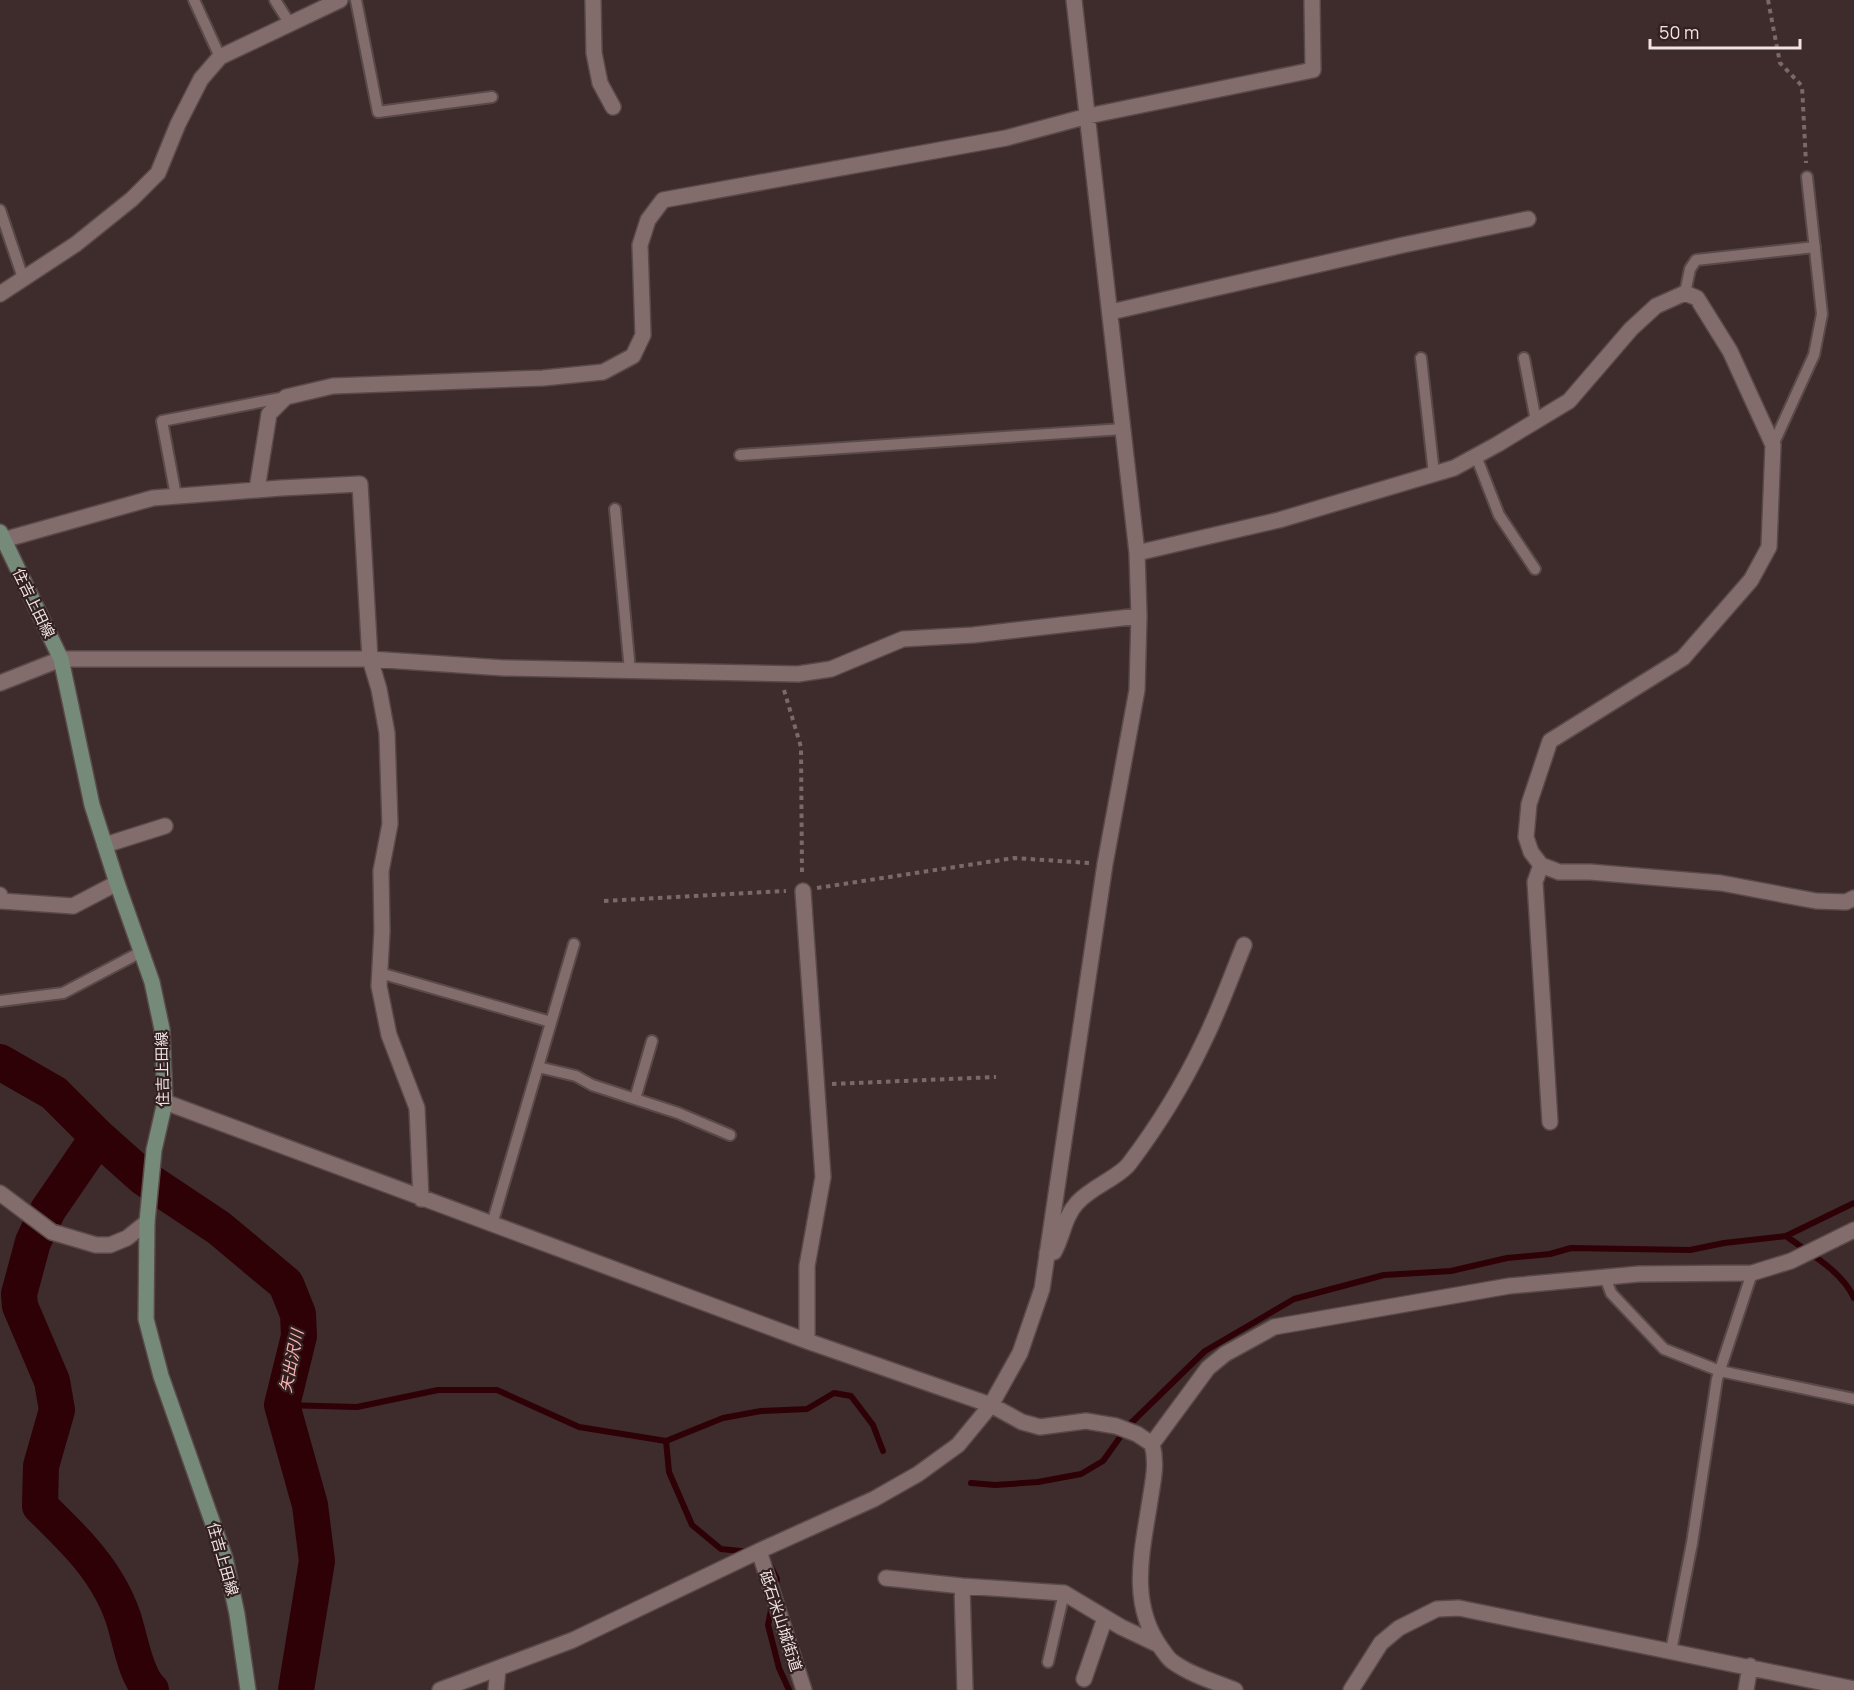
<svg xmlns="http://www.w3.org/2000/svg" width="1854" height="1690" viewBox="0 0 1854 1690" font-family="Manrope,'Noto Sans JP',sans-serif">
<rect width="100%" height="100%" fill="#3e2b2b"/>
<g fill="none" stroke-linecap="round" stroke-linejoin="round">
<path stroke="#2e0106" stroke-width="6" d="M1786 1236C1809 1253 1842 1271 1854 1298
M282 1405 357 1407 438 1390H497L579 1427 666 1441 723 1418 761 1411 807 1409 834 1393 851 1396 873 1425 883 1451
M666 1441 669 1472 692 1525 721 1549 750 1552
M971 1483 995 1485 1038 1482 1081 1474 1103 1461 1128 1426 1205 1351 1294 1299 1384 1275 1451 1271 1507 1258 1550 1254 1571 1248 1690 1250 1724 1243 1786 1236 1854 1203
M770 1565 777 1579 775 1589
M772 1605 768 1625 779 1668 789 1690"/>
<path stroke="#2e0106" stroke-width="36" d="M0 1062 54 1093 98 1137 144 1178 219 1228 286 1284 298 1314 299 1336 282 1405 310 1505 317 1561 296 1690
M98 1137 48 1210 33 1242 19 1294 20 1306 52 1381 57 1410 41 1466 40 1506C64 1530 90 1554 107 1583 113 1593 119 1605 123 1617 130 1637 135 1676 151 1690"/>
<g stroke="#594949" stroke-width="14">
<path id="service" d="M194 0 220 57
M275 0 290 24
M356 0 378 112 492 97
M0 210 23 278
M1685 293 1690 269 1696 260 1815 247
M1421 358 1434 474
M1524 358 1536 421
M1773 445 1814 355 1822 314 1807 177
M740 455 1123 429
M1476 456 1499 515 1535 569
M176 496 162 421 286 397
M615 509 630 671
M380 973 551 1022
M0 1001 63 993 141 952
M538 1067 576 1076 592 1085 678 1113 730 1135
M635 1099 652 1041
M492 1224 574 944
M1605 1277 1611 1293 1664 1349 1720 1371 1854 1399
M1671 1651 1692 1543 1717 1379 1752 1273
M1048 1662 1064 1593"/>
</g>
<g stroke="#594949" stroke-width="18">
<path id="minor" d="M593 0 594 53 600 83 613 107
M0 294 76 244 132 199 158 173 178 124 201 79 220 57 340 0
M1111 312 1403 245 1528 219
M257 489 269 414 286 397 333 386 543 378 603 372 633 356 643 335 640 245 648 220 663 200 1006 138 1088 116 1313 70 1312 0
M3 540 153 498 281 488 360 484 370 659 379 689 387 733 390 824 381 871 382 931 379 986 389 1035 417 1108 421 1199
M1137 553 1279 520 1454 468 1498 444 1569 401 1631 329 1656 306 1685 293 1697 298 1730 351 1773 445 1769 547 1751 580 1683 658 1550 741 1529 804 1526 837 1531 852 1541 865 1559 872H1590L1721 883 1816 901 1846 902 1854 898
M0 683 61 659H370L504 668 798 674 831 669 903 639 973 635 1139 616
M105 845 165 826
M1541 865 1535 882 1550 1122
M803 891 823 1177 807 1266V1341
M0 895 1 901 73 906 117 883
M165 1102 807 1341 991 1405 1022 1422 1040 1427 1086 1421 1116 1426 1137 1434 1152 1444C1158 1465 1152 1485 1149 1507 1141 1556 1130 1605 1161 1648 1165 1653 1168 1659 1173 1662 1191 1675 1215 1682 1235 1690
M0 1193 52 1232 96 1245H110L127 1238 147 1222
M1047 1253 1054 1252C1063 1236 1064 1217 1077 1203 1091 1187 1118 1178 1129 1164 1157 1127 1183 1085 1203 1043 1219 1011 1231 977 1244 945
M991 1405 1020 1353 1042 1289 1105 864 1137 690 1139 616 1137 553 1074 0
M1152 1444 1208 1368 1225 1354 1274 1327 1509 1286 1639 1274 1752 1273 1791 1261 1854 1230
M886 1578 962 1586 1064 1593 1121 1627 1159 1645
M962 1586 965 1689
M1084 1679 1105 1618
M496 1690 498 1669
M1351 1690 1381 1643 1399 1628 1437 1609 1459 1608 1854 1689
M1746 1690 1750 1666"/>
</g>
<g stroke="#594949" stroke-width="18">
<path id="tertiary" d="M759 1551 804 1690
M440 1690 573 1640 759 1551 874 1499 918 1474 958 1445 991 1405"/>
</g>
<g stroke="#594949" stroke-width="18">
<path id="secondary" d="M0 532 61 659 92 805 117 883 152 982 162 1029 165 1102 154 1150 147 1222 146 1319 161 1376 225 1558 237 1614 248 1690"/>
</g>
<path stroke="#7a6969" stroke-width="4" stroke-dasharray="4.5 4.5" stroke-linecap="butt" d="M1768 0 1780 63 1802 86 1806 163
M784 690 801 747 802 875
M817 888 1014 858 1089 863
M604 901 786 891
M832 1084 996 1077"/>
<use href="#service" stroke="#836d6c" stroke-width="10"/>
<use href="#minor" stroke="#836d6c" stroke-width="15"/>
<use href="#tertiary" stroke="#836d6c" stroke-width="15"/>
<use href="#secondary" stroke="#758a78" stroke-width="15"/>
</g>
<g text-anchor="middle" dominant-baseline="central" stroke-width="4.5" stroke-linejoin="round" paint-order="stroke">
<g font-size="15" fill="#f0e3e3" stroke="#332121">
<text transform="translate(34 603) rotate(64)">住吉上田線</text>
<text transform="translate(162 1069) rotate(-91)">住吉上田線</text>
<text transform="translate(223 1559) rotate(74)">住吉上田線</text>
<text transform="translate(781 1621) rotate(72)">砥石米山城街道</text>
</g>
<g font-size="16" font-style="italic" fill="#fbb3b3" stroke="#332121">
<text transform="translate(291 1361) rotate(-79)">矢出沢川</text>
</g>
</g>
<path d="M1650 39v9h150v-9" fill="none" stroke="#f0e3e3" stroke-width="3"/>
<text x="1659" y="39" font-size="18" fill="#f0e3e3" stroke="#332121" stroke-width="4.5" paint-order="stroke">50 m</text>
</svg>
